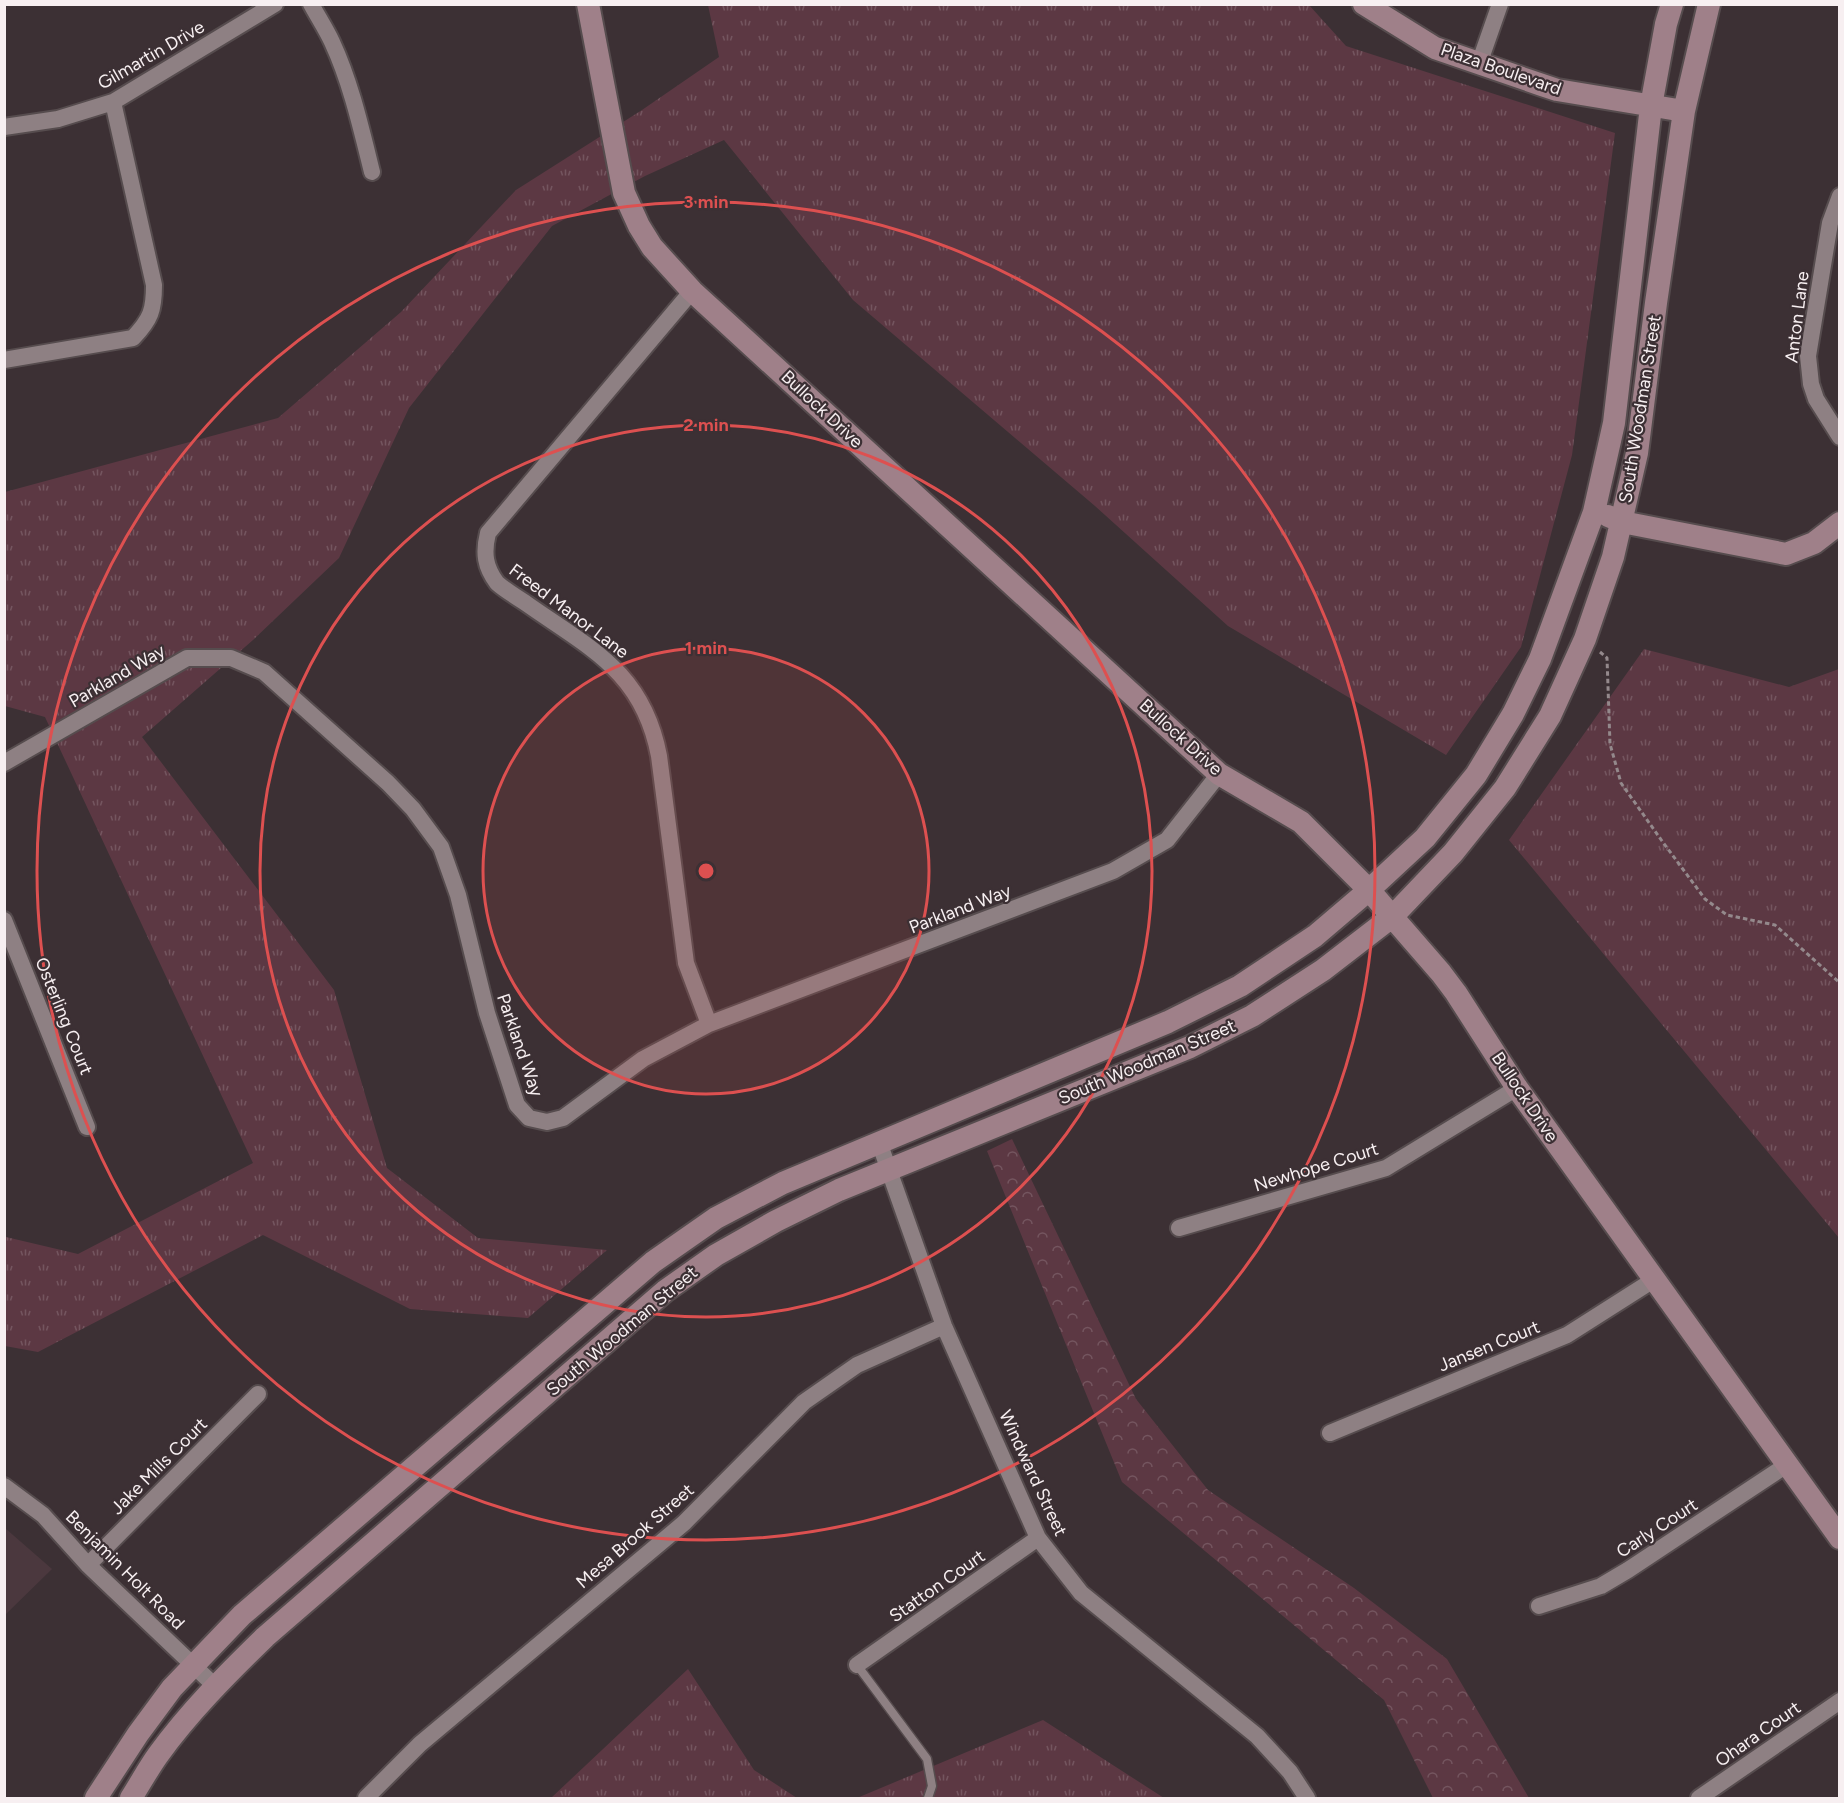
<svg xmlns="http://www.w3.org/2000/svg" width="1844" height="1803" viewBox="0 0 1844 1803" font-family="Figtree,sans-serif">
<defs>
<pattern id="grass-tufts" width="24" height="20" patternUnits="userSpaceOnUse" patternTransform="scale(1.5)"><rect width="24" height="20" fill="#5c3843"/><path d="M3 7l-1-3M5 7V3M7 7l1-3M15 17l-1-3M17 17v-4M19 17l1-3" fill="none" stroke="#74555f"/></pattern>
<pattern id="forest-crowns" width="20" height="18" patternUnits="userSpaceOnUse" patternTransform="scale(1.5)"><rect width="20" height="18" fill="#5c3843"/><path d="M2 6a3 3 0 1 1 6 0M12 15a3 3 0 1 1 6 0" fill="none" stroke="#74555f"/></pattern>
</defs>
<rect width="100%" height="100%" fill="#3c3034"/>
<path fill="#4b383e" d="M5 1528 52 1569 5 1615Z"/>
<path fill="url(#grass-tufts)" d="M708 5H1309L1346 46 1615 133 1572 455 1521 647 1446 755 1228 626 1095 506 853 300 724 140 645 176 552 226 409 408 339 558 253 640 142 737 334 990 387 1168 478 1238 607 1250 528 1318 410 1309 263 1235 38 1352 5 1346 4 1235 6 1237 78 1254 253 1163 45 717 5 706V492L278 418 401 312 516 190 642 110 719 57Z
M1644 649 1789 687 1839 669V1238L1509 840Z
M688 1669 754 1770 797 1798H551Z
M1043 1720 1164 1798H857Z"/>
<path fill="url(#forest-crowns)" d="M1012 1139 1136 1399 1208 1490 1354 1588 1447 1659 1529 1798H1433L1384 1700 1122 1482 987 1151Z"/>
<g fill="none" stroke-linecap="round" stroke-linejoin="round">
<g stroke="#564c4e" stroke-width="11">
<path id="lane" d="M857 1665 927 1759 932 1786 928 1798"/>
</g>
<g stroke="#564c4e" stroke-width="20">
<path id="street" d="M311 4C318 17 326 29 332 42 351 83 361 128 372 172
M1479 64 1500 4
M4 127 58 119 113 102 275 4
M1840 196 1830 223 1808 356 1811 384 1816 399 1840 437
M692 291 488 533C483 553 485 567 497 583 506 591 517 597 527 604 591 649 643 672 659 756L686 963 709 1024
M4 360 133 338C151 319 154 310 154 285L113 102
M4 763 187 658H231L264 672 388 783 413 809 441 847 458 895 487 1013 517 1105 529 1118 547 1122 563 1118 643 1059 709 1024 1113 871 1167 840 1219 774
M4 920 87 1127
M879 1142 944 1326 1038 1538 1081 1593 1257 1736 1290 1772 1307 1798
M1179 1228 1386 1168 1517 1088
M1330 1433 1567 1335 1655 1279
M4 1486 43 1515 88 1565 215 1686
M88 1565 258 1394
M1539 1606 1601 1586 1628 1570 1788 1464
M857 1665 1038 1538
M366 1798 420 1744 684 1523 804 1402 857 1365 944 1326
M1699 1798 1840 1701"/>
</g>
<g stroke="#564c4e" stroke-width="26">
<path id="secondary" d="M588 4 624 193 639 226 652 247 692 291 1219 774 1301 822 1369 890 1441 973 1456 993 1517 1088 1840 1538
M1364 4 1435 48 1542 85 1557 90 1684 111
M1608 516 1622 522 1786 554 1814 543 1840 523
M96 1798 138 1734 172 1688 242 1615 653 1262 716 1218 783 1183 1168 1022 1240 986 1315 936 1369 890 1425 838 1476 775 1513 714 1540 659 1594 512 1614 423 1651 106 1666 24 1672 4
M131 1798C140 1784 148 1769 158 1755 189 1712 227 1674 265 1637L665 1291 716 1255 776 1221 839 1190 1190 1047 1252 1016 1323 970 1393 916 1453 853 1505 788 1550 716 1585 639 1613 557 1637 453 1656 303 1684 111 1709 4"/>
</g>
<path stroke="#94898c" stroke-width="3" stroke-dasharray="4.5 3" stroke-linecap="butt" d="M1600 652 1607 658 1610 744 1621 783 1662 841 1705 899 1727 915 1775 925 1840 983"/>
<use href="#lane" stroke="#8e8083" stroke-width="8"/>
<use href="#street" stroke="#8e8083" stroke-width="16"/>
<use href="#secondary" stroke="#9f8089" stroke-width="22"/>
</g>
<circle cx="706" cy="871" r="223" fill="#dd5050" fill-opacity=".12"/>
<g fill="none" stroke="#dd5050" stroke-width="3">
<circle cx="706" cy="871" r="223"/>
<circle cx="706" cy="871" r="446"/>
<circle cx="706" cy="871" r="669"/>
</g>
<g text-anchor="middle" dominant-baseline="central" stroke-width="4.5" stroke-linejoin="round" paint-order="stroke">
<g font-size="18" fill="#f7eff1" stroke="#3c3034">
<text transform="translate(151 55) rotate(-30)">Gilmartin Drive</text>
<text transform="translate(1501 69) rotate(19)">Plaza Boulevard</text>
<text transform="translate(1797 317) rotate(-83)">Anton Lane</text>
<text transform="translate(822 409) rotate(43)">Bullock Drive</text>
<text transform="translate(1640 409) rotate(-81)">South Woodman Street</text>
<text transform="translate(569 611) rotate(37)">Freed Manor Lane</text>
<text transform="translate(117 676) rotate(-30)">Parkland Way</text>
<text transform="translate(1181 737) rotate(42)">Bullock Drive</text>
<text transform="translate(960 909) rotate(-21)">Parkland Way</text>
<text transform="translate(64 1016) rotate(68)">Osterling Court</text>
<text transform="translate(520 1045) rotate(71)">Parkland Way</text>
<text transform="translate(1147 1062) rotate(-23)">South Woodman Street</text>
<text transform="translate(1525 1097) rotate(56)">Bullock Drive</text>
<text transform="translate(1316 1167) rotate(-17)">Newhope Court</text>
<text transform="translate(622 1331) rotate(-40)">South Woodman Street</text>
<text transform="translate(1489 1346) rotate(-22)">Jansen Court</text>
<text transform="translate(159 1466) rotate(-45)">Jake Mills Court</text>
<text transform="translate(1033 1473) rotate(65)">Windward Street</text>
<text transform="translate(1657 1528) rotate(-33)">Carly Court</text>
<text transform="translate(635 1536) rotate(-41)">Mesa Brook Street</text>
<text transform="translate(125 1570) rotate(45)">Benjamin Holt Road</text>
<text transform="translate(937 1586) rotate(-35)">Statton Court</text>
<text transform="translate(1758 1734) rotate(-35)">Ohara Court</text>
</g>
</g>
<circle cx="706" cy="871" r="9" fill="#dd5050" stroke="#3c3034" stroke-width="3"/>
<g font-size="18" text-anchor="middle" font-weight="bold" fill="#dd5050" stroke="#3c3034" stroke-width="4.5" stroke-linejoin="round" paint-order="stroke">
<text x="706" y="208">3 min</text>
<text x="706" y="431">2 min</text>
<text x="706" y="654">1 min</text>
</g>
<rect width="1844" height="1803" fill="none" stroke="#f7eff1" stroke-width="12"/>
</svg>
